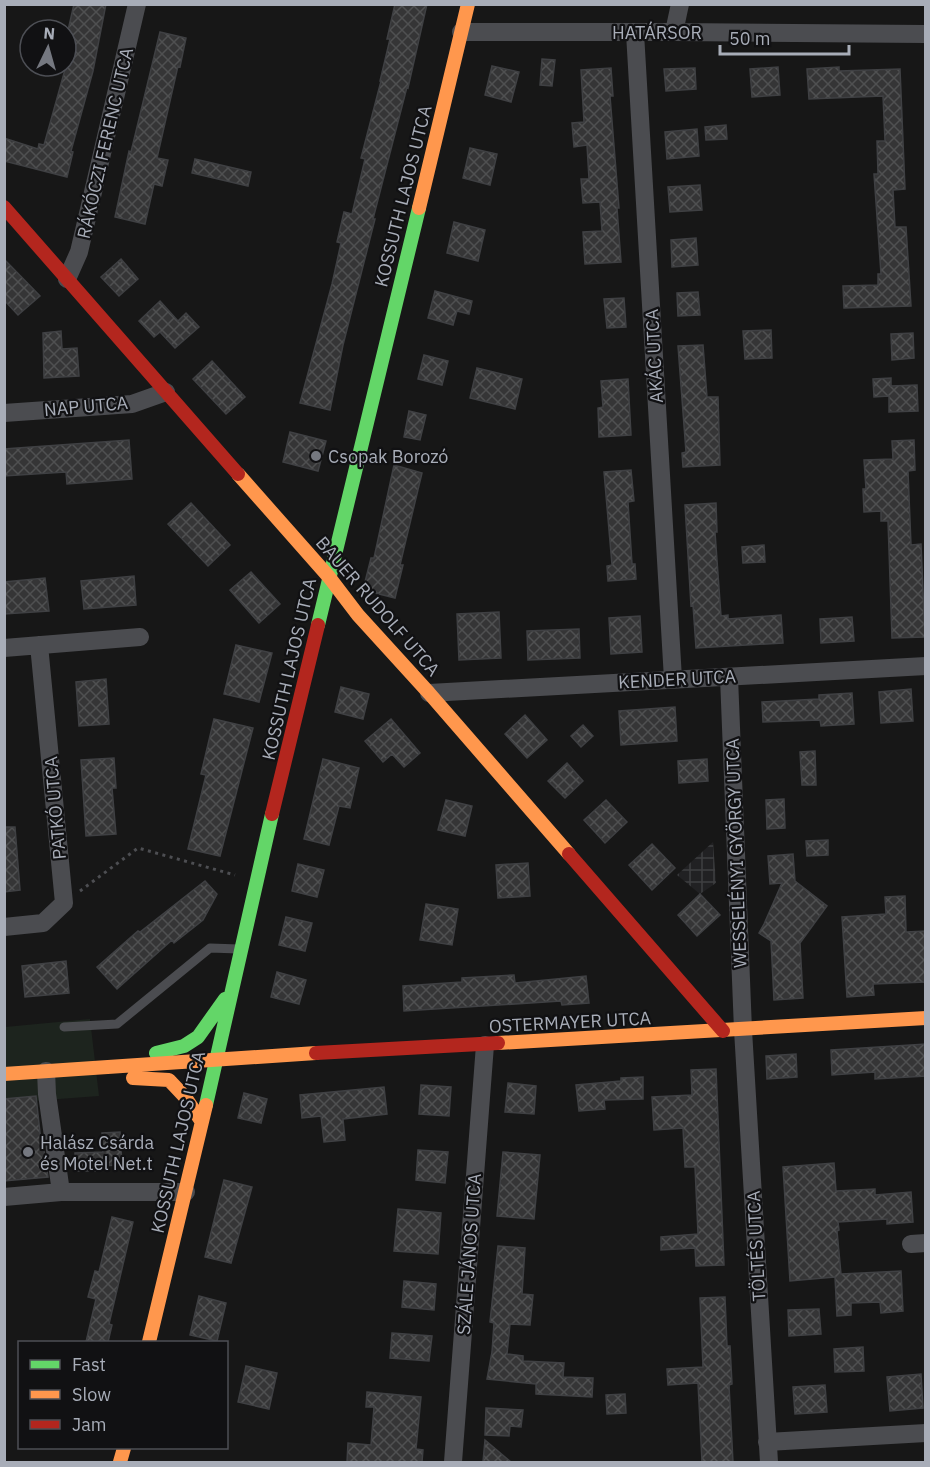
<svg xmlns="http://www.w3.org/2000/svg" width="930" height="1467" viewBox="0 0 930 1467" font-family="'IBM Plex Sans',sans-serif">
<defs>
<pattern id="industrial-grid" width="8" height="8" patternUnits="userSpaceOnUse" patternTransform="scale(1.5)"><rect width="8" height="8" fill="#212123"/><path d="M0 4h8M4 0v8" fill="none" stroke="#3e3f41"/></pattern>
<pattern id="building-cross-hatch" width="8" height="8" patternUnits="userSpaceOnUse" patternTransform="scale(1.5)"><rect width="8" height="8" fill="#353536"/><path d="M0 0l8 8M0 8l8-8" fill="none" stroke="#4f5051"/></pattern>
</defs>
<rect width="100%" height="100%" fill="#171717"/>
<path fill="url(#industrial-grid)" d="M713 842 716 883 700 894 677 875Z"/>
<path fill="#1d241e" d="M90 1019 99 1096 5 1103V1027Z"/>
<path fill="url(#building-cross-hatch)" stroke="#3f4043" stroke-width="1.5" d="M74 4H106L93 71 71 151 73 152 67 177 4 161V138L38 149 39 144 44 145 66 66V39Z
M395 4H427L408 88 407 87 373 219H375L343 345 330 410 300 403 332 284 341 243 337 242 344 212 352 214 365 159 361 158 381 81H380L390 39H387Z
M160 32 186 38 180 67 178 66 157 158 168 160 162 186 154 184 145 224 115 217 129 151 131 152Z
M542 59 555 60 552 86 540 85Z
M492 66 519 72 511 102 485 95Z
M778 67 780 95 752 97 750 69Z
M839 67V71L900 69 905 189 893 190 895 227H906L911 306 844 308 843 286 878 285V274H881L874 174H878L877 141H885L883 96 809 99 807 69Z
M611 68 613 96H610L619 208H617L621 262 585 264 583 232 602 231 600 202 583 203 581 179H589L587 145 574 147 572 123 584 122 581 70Z
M695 68 696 89 666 91 664 69Z
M726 125 727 139 706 140 705 127Z
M697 129 699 156 667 159 665 132Z
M470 148 497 154 490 185 463 178Z
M195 159 251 172 248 186 192 173Z
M700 185 702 210 670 212 668 187Z
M454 222 485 230 478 261 447 253Z
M696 238 698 265 672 267 671 240Z
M4 259 40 296 18 315 4 300Z
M121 259 138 279 119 296 101 277Z
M435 291 472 301 469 314 457 311 453 325 428 318Z
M698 292 700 315 678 316 677 293Z
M624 298 626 327 607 328 604 299Z
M160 301 178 321 186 313 199 327 175 348 160 332 154 337 139 321Z
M771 330 772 358 745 359 743 331Z
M61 331 62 349 77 348 79 376 44 378 43 333Z
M913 333 914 358 892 360 891 334Z
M703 345 707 397H718L720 465 683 467 682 453 686 452 678 346Z
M424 355 448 361 442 385 418 379Z
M212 361 245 397 226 414 193 379Z
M477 368 522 379 515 409 470 398Z
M891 378V386L917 385 918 411 889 412V396L874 397 873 379Z
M628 379 631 435 599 437 598 408 603 407 601 381Z
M409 411 426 415 420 440 404 437Z
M290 432 326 441 318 471 283 462Z
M129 440 132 479 67 484 66 472 4 476V449Z
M914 440 915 470 908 471 911 545 921 544 925 637 892 638 888 521H881V511L864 512 863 489H866L864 460 893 459 892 441Z
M394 465 422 473 400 565H403L395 598 363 590 371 558H374Z
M631 470 634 501 628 502 632 564H635L636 579 608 581 607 566 612 565 604 472Z
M191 503 230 545 208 566 168 524Z
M716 503 717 532H715L721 616 728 615V619L781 615 783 643 696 648 693 605 691 606 685 505Z
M764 545 765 562 743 563 742 547Z
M251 572 280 604 259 623 230 590Z
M134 576 136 605 84 609 81 581Z
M45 578 49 611 4 614V582Z
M499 612 501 658 459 660 457 614Z
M640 616 642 652 611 654 609 618Z
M852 617 854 641 821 643 820 619Z
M579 629 580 658 528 660 527 631Z
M236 645 272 653 259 702 224 694Z
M106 679 109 724 79 726 76 682Z
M341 687 369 694 363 719 335 712Z
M911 689 913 721 881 723 879 692Z
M852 693 854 724 821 726 820 720 763 722 762 702 819 699V695Z
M675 707 677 741 621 745 619 711Z
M525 715 547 740 527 758 505 734Z
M214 719 253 728 220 856 188 849 206 775 201 774Z
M391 719 420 753 404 767 392 754 383 762 365 741Z
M583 725 593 736 581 747 571 736Z
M815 751 816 785H802L800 752Z
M114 758 116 788H112L116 834 86 836 81 760Z
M323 759 359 768 350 808 339 806 329 845 304 839Z
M707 759 708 781 679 783 678 761Z
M567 763 583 781 565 798 548 781Z
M784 799 785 828 767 829 766 800Z
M446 800 472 806 465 836 438 830Z
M606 800 627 822 605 843 584 820Z
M4 827H15L20 890 4 892Z
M828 840V855L807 856 806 841Z
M652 844 675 868 652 890 629 865Z
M793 854 795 881 827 906 800 943 803 998 774 1000 771 941 759 933 764 924 782 883 770 884 768 856Z
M528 863 530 896 498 898 496 865Z
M298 864 324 870 317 897 292 891Z
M205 881 217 894 203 920 174 943 172 940 117 989 97 967 138 931 140 932Z
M700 894 720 915 697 936 678 915Z
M905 896 906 932 926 931V982L873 984 874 995 847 997 842 917 886 914 885 897Z
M426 904 458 909 452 945 420 940Z
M286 917 312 923 305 951 279 945Z
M66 961 69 993 25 997 22 966Z
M277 972 306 980 299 1004 271 997Z
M514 975 515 983 586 976 589 1003 562 1005 561 1001 404 1011 403 986 462 982V978Z
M926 1044V1076L875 1079V1072L832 1075 831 1050Z
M796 1054 797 1077 767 1079 766 1056Z
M716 1069 724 1265 696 1266 695 1248 661 1250V1237L698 1234 695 1167H685L683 1128 654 1130 652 1097 692 1095 691 1070Z
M643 1077V1099L604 1100 605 1109 579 1111 576 1085 621 1081V1078Z
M508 1083 536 1086 534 1114 505 1112Z
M421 1085 451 1087 449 1116 419 1114Z
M384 1087 387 1114 343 1119 345 1140 324 1142 321 1116 302 1118 300 1095Z
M244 1093 267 1099 261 1123 238 1118Z
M36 1096 42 1151H44L48 1177 4 1181V1099Z
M120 1132 122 1165 95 1166V1171H75V1153L103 1152 102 1133Z
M418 1150 448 1152 445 1183 416 1180Z
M503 1152 540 1155 534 1219 497 1216Z
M834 1163 836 1191 875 1189V1195L911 1192 913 1222 887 1224V1219L838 1222 839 1230 837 1231 841 1274 901 1271 903 1311 881 1313 880 1302 851 1303V1315L837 1316 835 1277 790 1281 783 1167Z
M224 1180 252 1187 231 1263 205 1257Z
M398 1209 441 1213 438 1254 394 1251Z
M112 1217 133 1222 109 1324 112 1325 108 1342H86L96 1299 88 1297 95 1271 99 1272Z
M498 1246 525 1248 522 1294 533 1295 530 1325 510 1324 507 1354 523 1356V1361L564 1363 563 1377 593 1378 592 1397 536 1394V1384L487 1379 492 1352 494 1323 490 1322Z
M404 1281 436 1284 434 1310 402 1307Z
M199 1296 226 1303 217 1341 190 1335Z
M725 1297 727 1346H730L732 1384 729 1385 733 1462H702L698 1383 668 1385 667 1369 703 1367 700 1298Z
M819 1309 821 1334 789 1336 788 1310Z
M392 1333 432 1336 429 1361 390 1358Z
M863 1347 864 1371 835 1372 834 1349Z
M246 1366 277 1373 269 1409 238 1402Z
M921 1374 923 1408 890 1411 887 1377Z
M825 1385 827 1412 795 1414 793 1387Z
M367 1392 421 1397 416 1449 423 1450 422 1462H347L348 1443 371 1445 374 1407H366Z
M625 1394 626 1413 607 1414 606 1395Z
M486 1408 523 1410 521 1427 510 1426 509 1436 485 1435Z
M485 1440 511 1462H483Z"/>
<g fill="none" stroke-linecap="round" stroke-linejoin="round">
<path stroke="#4d4e52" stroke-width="3" stroke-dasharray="3 4.5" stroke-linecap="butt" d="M80 891 138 848 235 875"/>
<path stroke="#4b4c50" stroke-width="9" d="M64 1027 117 1024 210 948 239 949"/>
<path stroke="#4b4c50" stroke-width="18" d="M461 32H674L926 34
M674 32 680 4
M635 33 673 679
M67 279 79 252 137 4
M4 413 132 404 166 392
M4 648 140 637
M729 677 743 1030 769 1462
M429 693 926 666
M4 927 43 923 64 903 39 645
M46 1071 47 1094 61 1192
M4 1197 61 1192H186
M911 1244 926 1243
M767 1442 926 1433
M453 1462 485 1045"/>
<path stroke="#63d668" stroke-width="14" d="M318 625 419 208
M156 1053 184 1046 198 1037 225 999
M206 1105 272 814"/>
<path stroke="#ff974d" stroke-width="14" d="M419 208 468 4
M238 474 329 577 358 615 429 693 569 854
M498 1043 926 1018
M4 1074 316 1053
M133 1078 169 1080 185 1097 202 1122
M149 1342 206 1105
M120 1462 124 1448"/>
<path stroke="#b3261e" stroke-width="14" d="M4 207 238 474
M272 814 318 625
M569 854 723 1031
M316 1053 498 1043"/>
</g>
<g fill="#757880" stroke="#111113" stroke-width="2">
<circle cx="316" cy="456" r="6"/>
<circle cx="28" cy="1152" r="6"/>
</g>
<g text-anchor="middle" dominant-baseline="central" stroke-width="4.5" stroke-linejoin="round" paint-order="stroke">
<g font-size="18" fill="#a8adb8" stroke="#111113">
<text x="657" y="32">HATÁRSOR</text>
<text transform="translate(105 143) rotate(-77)">RÁKÓCZI FERENC UTCA</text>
<text transform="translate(403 196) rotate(-76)">KOSSUTH LAJOS UTCA</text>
<text transform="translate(654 356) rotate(-93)">AKÁC UTCA</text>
<text transform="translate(86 406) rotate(-5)">NAP UTCA</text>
<text transform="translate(378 606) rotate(49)">BAUER RUDOLF UTCA</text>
<text transform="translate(289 669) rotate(-77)">KOSSUTH LAJOS UTCA</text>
<text transform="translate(677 679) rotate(-3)">KENDER UTCA</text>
<text transform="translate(55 808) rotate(-95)">PATKÓ UTCA</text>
<text transform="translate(736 853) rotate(-92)">WESSELÉNYI GYÖRGY UTCA</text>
<text transform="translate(570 1022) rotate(-3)">OSTERMAYER UTCA</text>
<text transform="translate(178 1142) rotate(-77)">KOSSUTH LAJOS UTCA</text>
<text transform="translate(756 1246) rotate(-93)">TÖLTÉS UTCA</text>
<text transform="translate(469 1254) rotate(-86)">SZÁLE JÁNOS UTCA</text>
</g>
<g font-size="18" fill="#a8adb8" stroke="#111113" text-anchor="start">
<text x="328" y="456">Csopak Borozó</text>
<text x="40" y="1142">Halász Csárda<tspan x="40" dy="21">és Motel Net.t</tspan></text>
</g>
</g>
<rect width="930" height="1467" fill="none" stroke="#a8adb8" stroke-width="12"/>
<rect x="18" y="1341" width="210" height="108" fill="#111113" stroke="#4d4f55" stroke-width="1.5"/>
<rect x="30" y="1360" width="30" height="9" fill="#63d668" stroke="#4d4f55" stroke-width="1.5"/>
<text x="72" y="1371" font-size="18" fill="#a8adb8">Fast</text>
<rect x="30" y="1390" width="30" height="9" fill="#ff974d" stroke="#4d4f55" stroke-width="1.5"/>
<text x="72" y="1401" font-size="18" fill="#a8adb8">Slow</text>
<rect x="30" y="1420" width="30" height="9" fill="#b3261e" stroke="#4d4f55" stroke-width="1.5"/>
<text x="72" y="1431" font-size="18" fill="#a8adb8">Jam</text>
<g transform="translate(48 48) rotate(5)"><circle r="28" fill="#111113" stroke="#4d4f55" stroke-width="1.5"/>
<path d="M0-4.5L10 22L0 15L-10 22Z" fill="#757880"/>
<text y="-9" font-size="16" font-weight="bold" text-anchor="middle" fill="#a8adb8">N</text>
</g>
<path d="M720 45v9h129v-9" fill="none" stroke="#a8adb8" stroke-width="3"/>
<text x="729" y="45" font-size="18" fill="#a8adb8" stroke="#111113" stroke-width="4.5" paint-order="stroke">50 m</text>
</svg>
